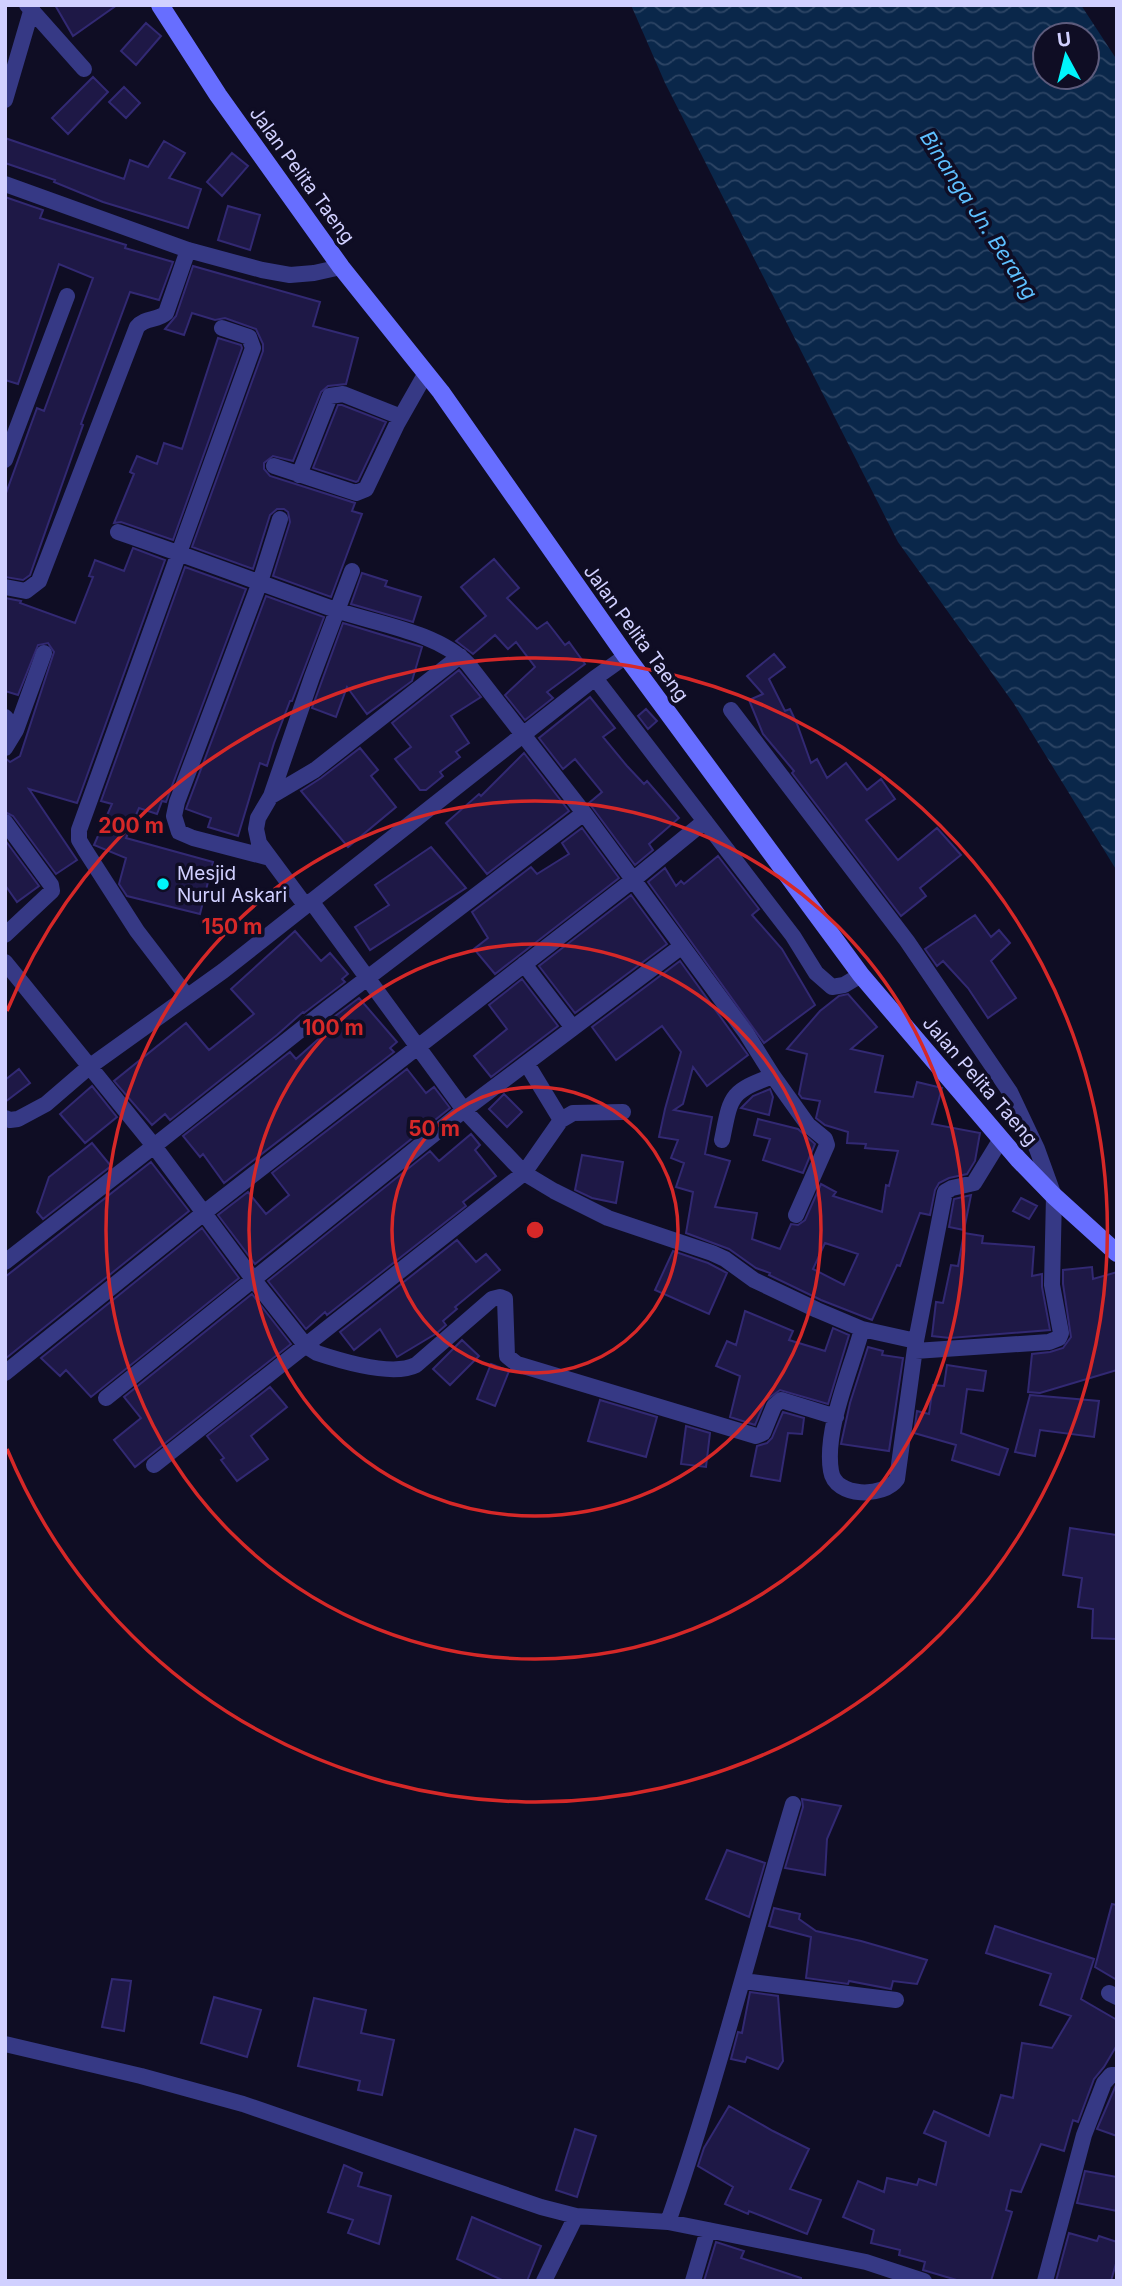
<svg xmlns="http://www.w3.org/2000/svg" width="1122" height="2286" viewBox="0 0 1122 2286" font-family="Inter,sans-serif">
<defs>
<pattern id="water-waves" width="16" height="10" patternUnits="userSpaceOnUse" patternTransform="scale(1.75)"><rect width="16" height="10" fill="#0a274a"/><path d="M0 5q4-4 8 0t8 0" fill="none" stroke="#2d4565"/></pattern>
</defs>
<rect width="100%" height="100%" fill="#0f0d24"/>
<path fill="url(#water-waves)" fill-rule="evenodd" d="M631 5H1081L1117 60V871L1014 704 898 542 665 83ZM1045 35H1087V77H1045Z"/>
<path fill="#1e1846" stroke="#322973" stroke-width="2" fill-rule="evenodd" d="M55 5H117L73 36Z
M146 23 161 36 136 65 121 51Z
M93 77 108 92 68 134 52 118Z
M124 87 140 103 126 118 109 102Z
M5 138 124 179 130 160 148 167 164 141 185 153 169 178 201 189 188 228 103 202 54 182 55 180 5 163Z
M232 153 248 166 222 196 207 182Z
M5 197 43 210 40 218 126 245 125 248 173 262 159 300 130 292 81 424 83 425 30 575 23 580 5 577V496L37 408 44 411 93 278 59 264 18 384 5 380Z
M228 206 260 215 250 250 218 240Z
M193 266 320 302 313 326 358 338 346 384 328 386 321 392 293 461 273 456 264 463V469L270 476 355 503 352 511 362 514 331 597 273 576 290 522 288 512 284 509H277L270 515 253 569 192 547 263 351V344L256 329 225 318 215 320 192 313 184 335 165 329 176 316Z
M218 338 241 345 242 348 173 540 121 522 114 523 134 474 130 472 137 456 157 464 164 443 182 449Z
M338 405H342L386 422 358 481 356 482 313 468Z
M133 548 165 560 80 795 77 803 29 789 77 860 56 874 13 816 5 812V758L10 762 20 756 54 652 48 643 38 645 18 695 5 691V598L21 601 20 603 75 623 93 577 89 576 95 560 124 571Z
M494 559 519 588 507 598 537 629 547 622 565 645 569 642 585 664 547 692 553 698 525 720 505 695 535 667 516 642 508 649 495 635 473 654 456 641 486 616 461 587Z
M185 567 246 589 166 802 162 801 157 814 139 808 126 838 213 862 200 914 127 896 119 884 126 858 94 845 112 804 101 801Z
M362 573 387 581 385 586 421 597 413 622 351 604Z
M266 596 324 617 292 701H290L274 743 267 766 260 763 238 836 208 827 211 818 186 809Z
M343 623 422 647 412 681 367 714 347 687 336 717 312 708Z
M774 654 785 667 769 679 785 711 790 709 797 724 811 763 817 759 827 778 846 763 867 790 881 779 895 799 866 820 898 860 937 828 961 855 920 888 926 896 901 916 792 773 794 771 763 734 749 700 763 694 747 676Z
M459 670 481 697 451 716 469 743 456 752 460 757 440 772 443 776 426 790H420L395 759 411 747 392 723Z
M590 697 615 728 603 737 627 766 644 784 647 781 679 818 649 844 653 850 635 865 589 803 602 792 575 759 563 769 539 738Z
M646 709 657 721 648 729 638 716Z
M360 748 378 770 371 776 396 807 348 847 301 791 321 778Z
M524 753 569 811 487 874 446 823 479 794 481 796Z
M582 828 619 878 495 974 474 949 488 938 472 912 531 867 537 874 569 854 562 843Z
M5 840 39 886 17 902 5 885Z
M431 847 466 888 370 950 355 927 389 905 375 885Z
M718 856 759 909 752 915 782 949 815 1005 764 1043 648 882 665 868 676 886 681 881 684 884Z
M631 895 667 944 575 1013 539 966Z
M975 915 991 937 999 930 1010 943 991 961 1016 998 988 1018 968 988 943 961 937 966 925 949Z
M295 931 321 961 330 953 348 974 342 979 345 982 304 1013 303 1012 277 1035 170 1120 165 1114 152 1125 114 1081 186 1023 209 1050 254 1014 231 989Z
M680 961 748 1055 707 1086 693 1067 683 1104 674 1110 712 1117 705 1154 730 1161 715 1207 757 1213 752 1239 780 1249 791 1224 798 1225 805 1220 821 1184 836 1192 833 1196 882 1212 886 1185 889 1186 898 1151 865 1148 866 1144 847 1143 848 1132 825 1125 816 1118 820 1101 802 1098 799 1094 807 1054 787 1049 820 1011 839 996 848 994 877 1027 851 1049 883 1056 875 1092 913 1097 917 1082 942 1088 932 1124 980 1133 975 1161 967 1174 949 1178 939 1183 935 1190 930 1215 920 1213 900 1266 897 1265 872 1320 821 1300 769 1275 770 1273 756 1268 729 1249 686 1233 693 1192 676 1187 684 1163 671 1158 678 1140 659 1137 665 1109 681 1052 662 1026 616 1060 592 1027ZM825 1243 858 1254 844 1285 813 1269Z
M522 979 558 1026 491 1077 474 1056 507 1029 489 1005Z
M359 998 397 1042 390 1048 394 1052 224 1183 203 1154 200 1157 183 1136 290 1052 296 1059 323 1035 318 1029Z
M19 1069 30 1083 5 1102V1080Z
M407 1069 426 1093 434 1087 450 1108 255 1264 218 1215 248 1192 266 1214 289 1195 272 1173Z
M92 1086 117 1117 85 1143 60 1114Z
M770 1089 773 1097 769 1115 741 1108 753 1096Z
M504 1094 522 1112 507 1127 489 1109Z
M758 1119 798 1129 815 1144 803 1173 763 1160 770 1139 754 1135Z
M471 1134 480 1145 475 1150 496 1176 463 1202 466 1206 327 1315 325 1312 306 1329 268 1281 430 1151 439 1161Z
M92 1143 111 1166 43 1219 37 1212 49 1177Z
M582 1155 623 1162 616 1203 592 1198 575 1190Z
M151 1162 189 1211 5 1359V1277Z
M971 1195 964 1230 949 1227 954 1199Z
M1021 1198 1037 1206 1029 1219 1013 1211Z
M202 1228 239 1278 91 1397 66 1370 60 1376 41 1358Z
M964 1233 983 1236 982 1243 1034 1247 1032 1276 1042 1274V1287L1050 1330 950 1338 932 1336 936 1302 943 1303 951 1265 958 1266Z
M457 1240 476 1262 486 1254 500 1270 455 1307 457 1309 443 1321 446 1325 437 1333 397 1357 380 1329 354 1350 340 1332Z
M673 1251 708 1263 727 1273 709 1314 655 1290Z
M1092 1267 1093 1279 1117 1272V1370L1040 1393 1028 1392 1032 1354 1050 1352 1063 1348 1071 1337 1063 1284V1270Z
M252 1294 291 1344 135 1467 114 1440 141 1418 124 1397Z
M745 1311 793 1331 789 1340 825 1351 833 1328 849 1335 828 1404 780 1390 765 1401 755 1425 730 1417 740 1376 716 1366 727 1341 736 1345Z
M462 1340 479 1356 450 1385 433 1369Z
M868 1347 883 1351 882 1355 903 1358 889 1451 841 1444 850 1403Z
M491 1364 509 1371 495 1406 477 1399Z
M947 1365 986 1371 983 1391 967 1389 961 1433 1008 1449 999 1475 952 1460 956 1445 914 1433 917 1411 929 1414 933 1385 944 1386Z
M270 1387 287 1407 251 1436 268 1459 237 1481 221 1460 224 1458 207 1436Z
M1030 1395 1099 1401 1094 1437 1040 1430 1035 1456 1015 1452Z
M600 1400 657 1417 646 1457 588 1441Z
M783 1412 804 1418 802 1434 788 1433 780 1481 751 1476 757 1446 767 1443 772 1438Z
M686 1426 710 1433 706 1467 681 1464Z
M1070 1528 1117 1535V1639L1092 1638 1093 1609 1078 1607 1082 1578 1063 1575Z
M802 1799 841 1806 827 1839 825 1875 785 1868 803 1807Z
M727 1850 765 1863 749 1917 706 1899Z
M1112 1904 1117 1905V1980L1095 1967Z
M774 1908 800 1914 799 1919 816 1931 861 1941 927 1960 917 1984 893 1981 891 1989 849 1981 848 1984 806 1978 811 1937 769 1926Z
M995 1926 1094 1959 1081 1999 1117 2020V2045L1104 2067 1094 2079 1078 2122 1073 2120 1064 2151 1041 2144 1021 2192 1011 2190 1006 2210 1012 2212 991 2281H960L923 2270 925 2262 899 2255 900 2250 871 2243 874 2230 843 2217 858 2181 884 2192 887 2178 917 2185 919 2179 936 2185 946 2142 924 2133 934 2111 989 2136 1001 2095 1013 2098 1022 2043 1052 2048 1071 2016 1040 2005 1051 1974 986 1953Z
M112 1979 131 1981 124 2031 102 2027Z
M750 1992 778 1996 783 2061 778 2069 747 2057 745 2062 731 2059 738 2032 742 2033Z
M214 1997 261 2010 247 2057 201 2043Z
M314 1998 366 2010 361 2033 394 2040 382 2095 358 2090 360 2081 298 2066Z
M1116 2085H1117V2136L1097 2129Z
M729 2106 773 2131 809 2149 790 2189 821 2200 807 2234 749 2211 748 2214 725 2204 733 2187 698 2166 704 2148Z
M575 2129 596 2136 577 2197 556 2190Z
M344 2165 362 2173 358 2186 391 2196 379 2244 348 2233 353 2220 328 2212Z
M1085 2171 1117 2177V2211L1077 2203Z
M472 2217 541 2246 527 2281H504L457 2259Z
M1069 2233 1097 2241 1099 2236 1117 2242V2260L1111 2281H1056Z
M716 2242 744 2251 741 2258 801 2278V2281H704Z"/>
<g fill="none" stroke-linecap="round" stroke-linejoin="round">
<path stroke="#363985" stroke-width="16" d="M27 5 84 69
M5 100 32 8
M5 184 188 250 262 270 290 275 314 273 341 267
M5 460 67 296
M274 466 356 493 366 489 397 424 426 373
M299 475 330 396 343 394 401 417
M118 532C191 557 263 584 336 610 377 624 437 632 468 664L584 813 682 946 464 1110 524 1173 554 1191 608 1218 712 1253 725 1259 754 1280 817 1310 862 1329 916 1341
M5 587 26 591 39 581 137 327C145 317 157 321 166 313L188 250
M595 678 793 936 816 973 832 987 844 985 861 975
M731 710 907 941 1010 1092 1037 1149 1054 1196 1052 1285 1061 1333 1059 1338 1049 1342 915 1351
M5 717 16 730 5 748
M16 730 44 653
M271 796 315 770 460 656
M584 813 328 1008 154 1146 253 1279 306 1346 317 1353C341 1361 392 1377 416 1365L492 1299 500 1297 505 1299 507 1356 517 1364 756 1436 763 1433 774 1406 781 1400 836 1417
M5 822 51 885 52 891 5 935
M270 858 193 838 179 832 174 816 177 802 260 582 280 519
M305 905 259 843 256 829 258 818 271 796 312 677 352 571
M682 946 746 1033 773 1076 808 1125 825 1139 827 1145 796 1215
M5 962 154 1146 5 1262
M524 964 573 1028
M186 995 137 931 85 850 79 840V830L253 348 249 337 222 328
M5 1118 10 1120 18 1119 46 1104 89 1067 223 971 595 678 626 656
M561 1120 573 1113 623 1112
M722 1140C731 1096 729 1092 773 1076
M862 1329C851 1370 824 1430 831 1471 835 1498 884 1498 897 1479L916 1341 945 1192 952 1188 974 1183 1001 1139
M5 1373 205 1212 633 880 705 821
M106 1398 464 1110 311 901
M154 1465 524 1173 561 1120 527 1064
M743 1981 896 2000
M1109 1993 1117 1997
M5 2044 141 2076 243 2104 541 2207 576 2216 668 2222 708 2230 866 2262 924 2281
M668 2222C716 2085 751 1943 793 1804
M544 2281 576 2216
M693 2281 708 2230
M1045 2281 1084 2135 1104 2083 1111 2075H1117"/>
<path stroke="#676eff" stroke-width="18" d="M160 5 218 95 341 267 441 392 626 656 861 975 1018 1159 1054 1196 1117 1253"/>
</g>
<g fill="none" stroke="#d62828" stroke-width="3.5">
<circle cx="535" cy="1230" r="143"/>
<circle cx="535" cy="1230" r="286"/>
<circle cx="535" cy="1230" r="429"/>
<path d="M7 1011A572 572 0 1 1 7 1449"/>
</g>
<circle fill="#00f4fb" stroke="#0f0d24" stroke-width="2.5" cx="163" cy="884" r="7"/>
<g text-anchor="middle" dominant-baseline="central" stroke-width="7" stroke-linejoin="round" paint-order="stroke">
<g font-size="19" fill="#d1d0ff" stroke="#0f0d24">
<text transform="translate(302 175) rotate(54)">Jalan Pelita Taeng</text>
<text transform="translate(636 633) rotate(54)">Jalan Pelita Taeng</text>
<text transform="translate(980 1081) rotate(49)">Jalan Pelita Taeng</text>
</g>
<g font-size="19" fill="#d1d0ff" stroke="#0f0d24" text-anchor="start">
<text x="177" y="873">Mesjid<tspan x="177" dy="22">Nurul Askari</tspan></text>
</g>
<g font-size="21" font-style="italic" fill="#5ec0ff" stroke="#0f0d24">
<text transform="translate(979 215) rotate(57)">Binanga Jn. Berang</text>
</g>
</g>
<circle cx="535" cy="1230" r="10" fill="#d62828" stroke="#0f0d24" stroke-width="3.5"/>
<g font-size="21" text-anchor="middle" font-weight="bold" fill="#d62828" stroke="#0f0d24" stroke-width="7" stroke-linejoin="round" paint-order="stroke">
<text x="131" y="833">200 m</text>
<text x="232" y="934">150 m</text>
<text x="333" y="1035">100 m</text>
<text x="434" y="1136">50 m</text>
</g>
<rect width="1122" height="2286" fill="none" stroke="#d1d0ff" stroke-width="14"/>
<g transform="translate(1066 56) rotate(353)"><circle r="33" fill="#0f0d24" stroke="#5d5b7c" stroke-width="2"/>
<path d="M0-5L12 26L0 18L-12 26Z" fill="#00f4fb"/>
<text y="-10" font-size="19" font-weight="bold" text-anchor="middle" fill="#d1d0ff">U</text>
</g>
</svg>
